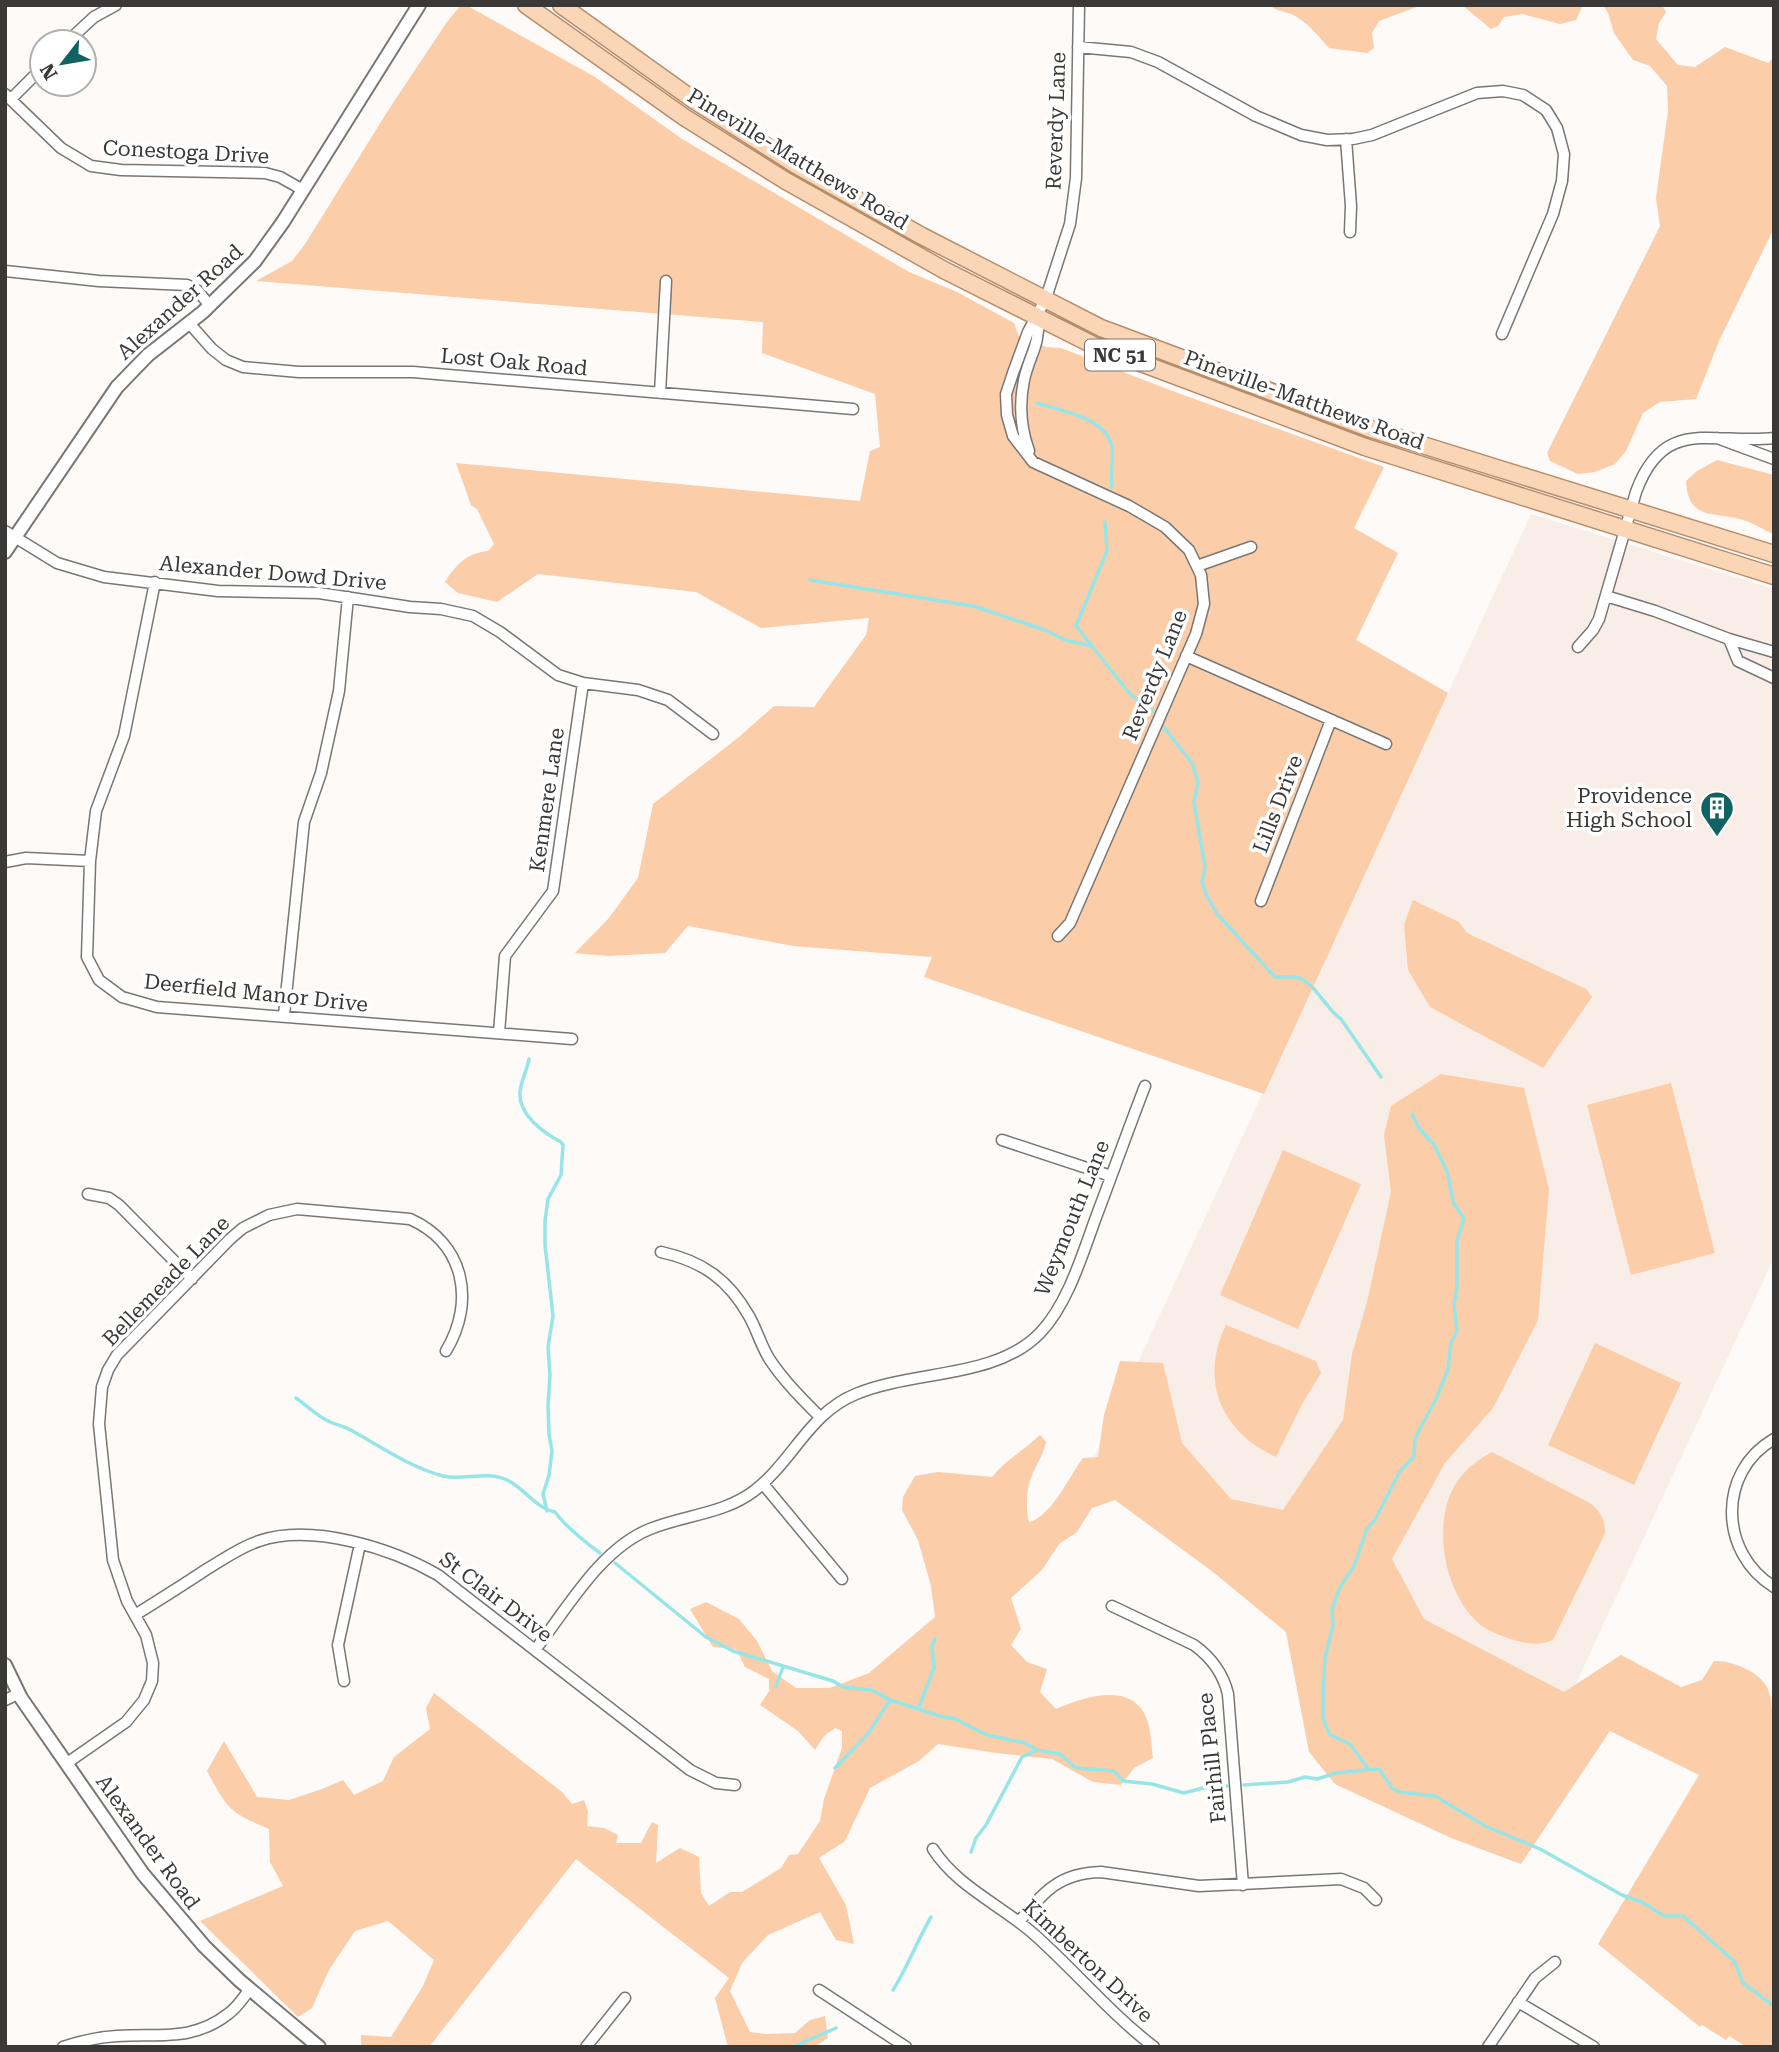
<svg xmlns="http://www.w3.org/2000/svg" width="1779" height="2052" viewBox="0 0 1779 2052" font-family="'Roboto Serif',serif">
<rect width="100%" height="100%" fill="#fdfaf8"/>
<path fill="#f8eee7" d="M1531 514 1774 589V1258L1564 1709 1082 1483Z"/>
<path fill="#fbcda9" d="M461 5H466L595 77 682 139 909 272 957 292 1014 323 1019 336 1046 347 1061 348 1175 392 1384 467 1354 528 1398 553 1356 640 1448 693 1264 1094 924 977 932 957 793 946 688 926 665 953 608 956 575 953 609 918 638 878 653 804 739 737 774 706 814 707 866 635 869 618 761 628 696 592 538 574 497 602 458 593 445 582C456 565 466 553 488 551L494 544 477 509 471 505 456 463 860 501 870 451 880 447 875 394 762 353 763 322 256 281 292 261 305 244 389 109 447 22Z
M1270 5H1422L1379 21 1372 33 1374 48 1367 53 1329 48C1318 36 1306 20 1291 14 1282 10 1277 12 1270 5Z
M1462 5H1583L1576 20 1560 24 1522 14 1504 17 1498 26 1491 29Z
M1603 5H1662L1666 12 1659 23 1656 39 1678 65 1695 67 1725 47 1768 63 1774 57V228L1719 341 1696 399 1660 402 1643 413 1626 451 1615 464 1595 472 1578 474 1550 461 1547 453 1660 226 1656 198 1668 111 1667 86 1650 66 1633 60 1614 33 1608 13Z
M1717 460 1774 475V534C1763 530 1754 523 1743 520 1716 511 1688 522 1686 481L1697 471Z
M1413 900 1459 922 1467 933 1586 989 1592 997 1543 1068 1430 1007 1408 970 1404 925Z
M1441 1074 1524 1088 1549 1189 1538 1320 1493 1408 1445 1463 1392 1559 1424 1619 1564 1692 1621 1655 1681 1687 1702 1680 1714 1661C1732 1660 1764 1673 1769 1692 1772 1700 1771 1711 1774 1719V2047H1747L1729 2036 1726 2040 1702 2025 1700 2027 1598 1944 1699 1775 1610 1731 1521 1864 1451 1838 1335 1784 1309 1752 1286 1632 1213 1572 1115 1500 1092 1508 1077 1532 1059 1544 1042 1570 1011 1598 1021 1629 1011 1645 1027 1662 1047 1669 1040 1692 1056 1709C1079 1699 1119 1685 1139 1706 1151 1718 1151 1742 1153 1758L1134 1768 1121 1785 1093 1782 1052 1759 996 1753 938 1744 919 1761 870 1788 845 1841 819 1858 846 1905 854 1944 836 1940 820 1912 768 1935 742 1963 730 1991 750 2032 766 2034 795 2033 810 2020 825 2016 828 2038 814 2047H728L715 1998 729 1978 576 1859 429 2047H361V2035L391 2037 423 1986 434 1960 388 1921 355 1931 329 1970 312 2008 298 2017 200 1921 283 1886 270 1862 269 1829C229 1812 228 1810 207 1771L224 1741 257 1797 289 1800 322 1789 343 1780 354 1795 383 1781 394 1757 430 1729 426 1708 434 1693 562 1792 572 1804 584 1800 588 1811 587 1826 604 1828 618 1835 616 1843H641L652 1822 658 1825 656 1863 680 1848 699 1857 701 1893 709 1906 730 1892H742L781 1868 789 1855 798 1854 820 1821 824 1799 842 1748V1731L835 1728 824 1736 815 1750 798 1731 760 1705 769 1691V1679L745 1667 736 1649 713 1647 690 1609 706 1602 739 1619 757 1641 772 1671 796 1688H830L869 1673 935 1617 931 1586 918 1540 902 1510 903 1497 915 1476 938 1472 992 1477C1006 1460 1024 1450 1040 1435L1046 1442C1043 1457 1034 1467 1030 1481 1026 1493 1026 1511 1029 1522 1051 1517 1069 1477 1083 1458L1098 1457 1104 1415 1120 1361 1163 1363 1182 1443 1231 1499 1283 1510 1343 1420 1352 1354 1367 1302 1391 1192 1384 1135 1391 1106Z
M1671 1083 1715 1253 1631 1275 1587 1105Z
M1283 1150 1361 1184 1298 1329 1220 1295Z
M1226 1325 1316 1361 1321 1373 1302 1404 1276 1457C1221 1432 1199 1381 1226 1325Z
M1595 1343 1681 1383 1634 1485 1548 1445Z
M1492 1452 1590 1503C1601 1512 1605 1519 1605 1533L1553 1640C1539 1646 1526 1644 1511 1639 1501 1636 1486 1630 1478 1623 1443 1591 1430 1518 1459 1479 1468 1467 1479 1459 1492 1452Z"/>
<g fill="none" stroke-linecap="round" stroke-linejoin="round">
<path stroke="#97e6e7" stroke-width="3.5" d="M1037 403C1061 411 1106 417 1112 447 1114 460 1110 474 1112 487
M1105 522 1107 551 1076 626 1130 694 1153 711
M810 580 973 606 1045 630 1065 640 1092 646
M1162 725 1192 763 1198 782 1194 802 1205 867 1202 882 1207 896 1217 914 1275 977C1282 977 1292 976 1299 978 1316 984 1326 1009 1341 1019L1381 1077
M529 1059C527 1070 521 1081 520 1092 518 1115 544 1133 561 1142L563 1145 561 1175 548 1199 545 1221V1245L553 1316 548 1347 550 1375 548 1406 549 1434 552 1451 549 1475 543 1494 547 1511
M296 1398C306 1405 316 1415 326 1420 336 1425 347 1427 356 1433 383 1448 412 1468 443 1476 464 1481 487 1470 507 1480 524 1488 537 1509 555 1512 566 1527 585 1542 600 1553
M615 1563 706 1637 733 1651 833 1681 843 1687 872 1690 890 1700 943 1717 953 1718 987 1735 1025 1743 1037 1750 1060 1754 1076 1768 1114 1771 1123 1781 1152 1784 1184 1793 1203 1788 1227 1786
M776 1686 783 1667
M919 1707 934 1668 932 1646 935 1639
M835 1768 868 1734 890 1700
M1369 1770 1350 1744 1330 1735 1323 1719V1701L1325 1658 1333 1625 1332 1610 1339 1589 1354 1566 1367 1529 1375 1520 1399 1473 1414 1456 1415 1438 1436 1399 1448 1369 1451 1342 1457 1331 1454 1304 1457 1288V1241L1464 1219 1453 1202 1448 1174 1435 1146 1419 1128 1412 1114
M1244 1785 1288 1782 1305 1777 1317 1779 1336 1773 1376 1769 1380 1770 1392 1788 1399 1792 1435 1796 1485 1826 1540 1849 1622 1895 1642 1902 1664 1916H1683L1735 1962 1743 1983 1774 2006
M971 1852 976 1838 986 1825 1022 1757 1037 1750
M893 1990C908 1966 917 1941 931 1917
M793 2047 836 2028"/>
<g stroke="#797775" stroke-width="13">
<path id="minor" d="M67 42 94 17 116 5
M1078 47 1131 52 1158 62 1256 116 1301 135 1327 140 1353 139 1372 135 1477 93 1503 91 1523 95 1546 110 1557 128 1564 154 1562 181 1553 214 1502 334
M5 94 61 148 91 166 121 170 265 173 280 177 303 190
M11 99 42 68
M1346 139 1351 206 1350 232
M5 271 99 281 187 285 198 291 210 306
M189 323 212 349 226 360 243 367 299 372H413L853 409
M660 393 666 281
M1717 438 1774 459
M1029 451C1021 429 1019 404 1024 380 1030 353 1040 347 1038 316
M5 531 57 563 104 577 218 591 319 593 410 607 441 609 473 616 500 632 558 675 583 683 638 690 668 700 713 734
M1197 566 1251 547
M155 582 124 736 96 811 90 861 87 957 99 980 122 997 157 1007 572 1039
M1606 596 1655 611 1729 639 1738 661 1774 678
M1729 639 1774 652
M1578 647 1593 630 1599 619 1636 492C1664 415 1713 445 1774 438
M1186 656 1386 744
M5 862 26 858 90 861
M1261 901 1331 720
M1058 936 1070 923 1196 634 1204 604 1201 575 1189 550 1165 527 1129 506 1033 462 1013 436 1007 415 1006 394 1013 373 1028 332 1046 298 1070 224 1076 178 1079 5
M284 1015 304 822 321 773 339 691 348 597
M499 1033 505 956 553 891 583 683
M1002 1140 1111 1176
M88 1194 109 1198 119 1205 192 1279
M661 1252C702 1261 728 1279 749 1316 757 1330 761 1346 770 1360 784 1381 802 1399 820 1417
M1774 1439C1717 1472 1719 1553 1774 1587
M763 1484 842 1579
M1112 1606 1194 1645C1212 1658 1223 1673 1228 1694L1243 1885
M135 1615C159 1600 183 1585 207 1569 224 1559 240 1547 259 1541 312 1523 391 1548 438 1575L690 1770 716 1783 735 1785
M535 1650C567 1609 600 1549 650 1529 684 1515 724 1514 754 1491 793 1461 809 1413 856 1394 913 1370 996 1379 1040 1333 1067 1305 1082 1256 1095 1220 1112 1175 1128 1130 1145 1086
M344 1681 338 1645 360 1544
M5 1700 18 1694
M67 1763 126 1722 144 1700 152 1681 153 1663 146 1635 127 1601 113 1560 99 1424 102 1387 108 1370 117 1355 230 1239 243 1228 269 1215 297 1209 410 1219C464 1243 476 1301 446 1351
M933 1849C958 1888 1002 1905 1036 1936 1076 1972 1111 2014 1154 2047
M1019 1922C1044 1891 1060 1873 1101 1872L1199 1886 1341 1879 1364 1888 1376 1900
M819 1990 906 2047
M1518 2002 1594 2047
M63 2047C81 2041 99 2037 117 2036 159 2033 192 2042 228 2014 237 2008 243 1998 250 1989
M586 2047 625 1998
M1488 2047 1535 1978 1555 1962"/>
</g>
<g stroke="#797775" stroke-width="16">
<path id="tertiary" d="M5 552 117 387 148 355 203 312 255 261 283 222 419 5
M5 1665 21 1698 143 1874 204 1946 239 1980 319 2047"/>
</g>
<g stroke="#b58d6b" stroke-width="19">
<path id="primary" d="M526 5 684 117 786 181 944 270 1093 345 1365 447 1774 576
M561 5 695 101 796 165 922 236 1101 328 1371 429 1774 554"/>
</g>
<use href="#minor" stroke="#fff" stroke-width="10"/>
<use href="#tertiary" stroke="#fff" stroke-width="12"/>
<use href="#primary" stroke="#fad6b7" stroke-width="16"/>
</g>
<defs>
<g id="building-pin" transform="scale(1.75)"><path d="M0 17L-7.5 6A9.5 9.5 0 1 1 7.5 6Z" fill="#116263" stroke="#fff"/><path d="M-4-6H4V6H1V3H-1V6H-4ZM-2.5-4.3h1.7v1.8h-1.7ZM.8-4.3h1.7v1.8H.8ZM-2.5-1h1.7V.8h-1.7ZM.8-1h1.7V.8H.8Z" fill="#fff"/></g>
</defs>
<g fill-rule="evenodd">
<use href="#building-pin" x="1717" y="808"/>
</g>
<g text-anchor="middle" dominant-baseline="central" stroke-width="7" stroke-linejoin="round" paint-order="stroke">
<rect fill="#fff" stroke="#757474" stroke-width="2" x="1085" y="339.5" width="70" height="31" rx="5"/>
<g font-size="19" font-weight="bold" fill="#3a3938">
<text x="1120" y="355">NC 51</text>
</g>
<g font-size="21" fill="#3a3938" stroke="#fff">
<text transform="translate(1056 121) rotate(-88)">Reverdy Lane</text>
<text transform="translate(186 152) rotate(3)">Conestoga Drive</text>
<text transform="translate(798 159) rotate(31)">Pineville-Matthews Road</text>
<text transform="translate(180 302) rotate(-42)">Alexander Road</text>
<text transform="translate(514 362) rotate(5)">Lost Oak Road</text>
<text transform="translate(1304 400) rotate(20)">Pineville-Matthews Road</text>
<text transform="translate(273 573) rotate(5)">Alexander Dowd Drive</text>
<text transform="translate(1155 675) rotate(-68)">Reverdy Lane</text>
<text transform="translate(547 800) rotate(-82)">Kenmere Lane</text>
<text transform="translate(1278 804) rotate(-69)">Lills Drive</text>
<text transform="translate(256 993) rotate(6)">Deerfield Manor Drive</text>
<text transform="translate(1072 1218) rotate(-68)">Weymouth Lane</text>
<text transform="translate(166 1281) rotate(-46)">Bellemeade Lane</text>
<text transform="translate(496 1597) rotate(37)">St Clair Drive</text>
<text transform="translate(1212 1758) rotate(-96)">Fairhill Place</text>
<text transform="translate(148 1842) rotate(54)">Alexander Road</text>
<text transform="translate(1088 1961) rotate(43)">Kimberton Drive</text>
</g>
<g font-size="21" fill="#3a3938" stroke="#fff" text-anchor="end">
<text x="1692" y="796">Providence<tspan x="1692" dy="24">High School</tspan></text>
</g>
</g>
<rect width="1779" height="2052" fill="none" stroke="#3a3938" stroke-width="14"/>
<g transform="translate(63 63) rotate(239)"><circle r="33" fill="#ffffff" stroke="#b0b0af" stroke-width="2"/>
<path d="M0-5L12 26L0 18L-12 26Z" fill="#116263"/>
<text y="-10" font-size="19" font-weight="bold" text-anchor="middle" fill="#3a3938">N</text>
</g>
</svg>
